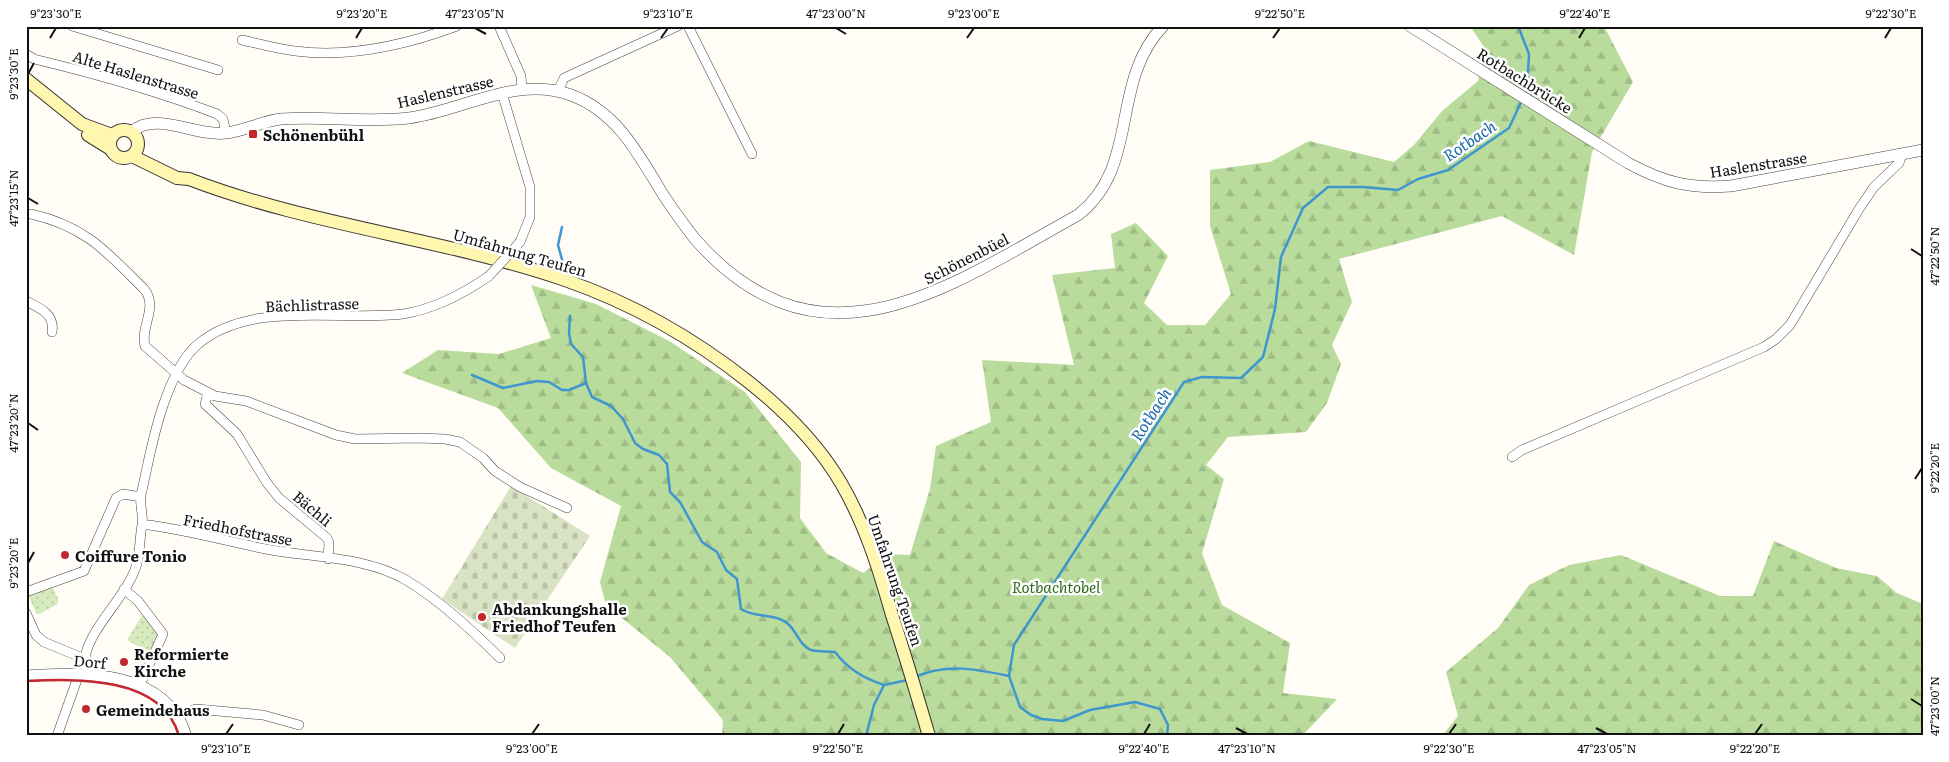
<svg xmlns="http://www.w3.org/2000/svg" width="1949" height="762" viewBox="0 0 1949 762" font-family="Literata,serif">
<defs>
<pattern id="grass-dots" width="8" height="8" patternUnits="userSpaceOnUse" patternTransform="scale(1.25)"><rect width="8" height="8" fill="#d5ebbd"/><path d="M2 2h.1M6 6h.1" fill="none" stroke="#b6c8a1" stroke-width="1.8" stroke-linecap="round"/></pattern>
<pattern id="forest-firs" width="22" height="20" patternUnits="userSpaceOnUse" patternTransform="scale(1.25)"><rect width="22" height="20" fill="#b9dc9c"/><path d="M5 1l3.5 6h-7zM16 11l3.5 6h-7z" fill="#9ebc85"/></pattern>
<pattern id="cemetery-stones" width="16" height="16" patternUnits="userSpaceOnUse" patternTransform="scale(1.25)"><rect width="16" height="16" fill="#d9e3c4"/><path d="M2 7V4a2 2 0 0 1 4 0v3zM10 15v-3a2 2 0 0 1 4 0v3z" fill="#b9c2a7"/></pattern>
</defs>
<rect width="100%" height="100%" fill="#fffdf5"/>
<path fill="url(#grass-dots)" d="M52 586 58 598V604L37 615 28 595Z
M144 612 161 635 152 654 127 640Z"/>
<path fill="url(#forest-firs)" d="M1470 26H1604L1633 82 1592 152 1574 255 1502 216 1339 259 1352 302 1332 345 1341 364 1327 403 1306 432 1228 437 1206 465 1224 479 1202 553 1222 605 1290 643 1283 693 1337 699 1302 736H722L723 720 670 657 606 605 600 582 621 506 551 468 498 408 402 373 438 350 499 354 551 338 531 285 596 304 671 342 745 392 801 462 800 518 826 553 863 573 887 554 910 555 930 489 936 446 991 422 982 360 1074 365 1052 275 1115 268 1111 234 1136 223 1168 256 1144 303 1167 325H1205L1231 294 1210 226V170L1270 162 1309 141 1394 162 1414 145 1442 111 1478 81 1484 47Z
M1774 541 1836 568 1877 576 1897 593 1923 604V736H1442L1458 716 1446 672 1498 628 1529 585 1569 565 1621 555 1720 596H1753Z"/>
<path fill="url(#cemetery-stones)" d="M511 486 590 536 515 648 442 599Z"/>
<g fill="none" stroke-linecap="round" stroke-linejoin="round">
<path stroke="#3f96cf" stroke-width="2.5" d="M1518 26 1529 54 1527 90 1525 95
M562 227 558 245 563 263
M570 316 569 333 571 344 583 357 586 383
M472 375 503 388 537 381 549 382 562 390H569L586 383 592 397 611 406 623 419 635 443 643 449 659 455 667 464 670 492 680 502 702 542 717 552 726 570 737 579 741 609C753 617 769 614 782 620 796 626 798 645 811 650 818 652 828 651 835 652 848 669 863 678 884 685
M915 677C947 663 976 669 1009 676
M866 736 874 705 884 685 908 680
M1167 736 1168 725 1160 709 1135 702 1090 710 1063 721 1042 719 1031 715 1020 707 1009 676 1014 645 1184 382 1202 377 1241 378 1263 357 1275 309 1281 257 1303 208 1328 187H1363L1398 190 1418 179 1448 170 1509 128 1522 100
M1700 736H1776"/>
<g stroke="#444" stroke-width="10">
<path id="minor" d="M72 26 218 70
M499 26 521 76 522 90
M688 26 752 154
M242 40C260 44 277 49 295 51 350 58 406 45 457 26
M26 54 34 59C96 74 157 91 217 114L223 119 226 133
M558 91 564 78 678 26
M502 93 530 187V217L520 242
M31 214C85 226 107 252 145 290 158 309 140 326 145 346L184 380 215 396 246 401 336 435 355 439 419 438 445 439 460 442 483 458 495 471 520 487 567 508
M26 301C40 308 55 314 52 332
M208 393 205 404 237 434 267 483 279 498 327 538 329 543 328 559
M1512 457 1522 450 1764 347 1776 339 1790 325 1859 209 1874 187 1899 163 1902 154
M142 524C184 529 225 541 266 549 312 558 365 556 406 580 441 601 472 630 500 658
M124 589 138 601 163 634 139 687
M26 592 84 571 116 498 123 494 141 497
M26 613 36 635 44 642 85 659
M86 673C86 669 84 663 85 658 90 625 132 593 138 559 140 548 140 536 142 525 144 516 139 504 141 495 148 465 153 433 164 403 171 383 181 359 197 345 250 299 340 322 403 314 435 309 463 294 489 276
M178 716 196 709 263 715 299 725
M57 736 79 674"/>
</g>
<g stroke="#444" stroke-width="12">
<path id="tertiary" d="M1410 26 1628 163C1665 183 1690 189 1731 186L1923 150
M132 132C155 110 196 137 226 133 245 131 262 121 281 119 324 116 367 123 409 118 463 111 516 75 571 95 619 113 639 156 664 196 674 211 684 225 695 239 820 381 948 287 1078 215 1141 166 1109 83 1163 26
M26 676C82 672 166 669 186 736"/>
</g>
<g stroke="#333" stroke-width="14">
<path id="secondary" d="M26 79 82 124 112 135
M110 144a14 14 0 1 1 28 0a14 14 0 1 1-28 0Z
M88 135 109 148
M132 156 177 178 189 179C311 226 442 238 565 280 631 303 695 339 750 383 785 411 818 444 841 483 865 524 879 569 892 615 905 655 917 695 929 736"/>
</g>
<use href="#minor" stroke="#fff" stroke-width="9"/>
<use href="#tertiary" stroke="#fff" stroke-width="11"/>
<use href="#secondary" stroke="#fff6b0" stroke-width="12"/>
<path stroke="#c4262e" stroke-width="2.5" d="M26 681C75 679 162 675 179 736"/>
<g stroke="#444" stroke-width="10" stroke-linecap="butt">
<path id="minor-bridge" d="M489 276 520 242"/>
</g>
<use href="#minor-bridge" stroke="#fff" stroke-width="9"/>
</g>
<path fill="none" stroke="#111" stroke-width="2" d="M475 28 486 34M836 28 846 34M50 38 56 28M356 38 362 28M661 38 668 28M967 38 974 28M1273 38 1280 28M1579 38 1585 28M1885 38 1891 28M28 74 34 63M28 198 38 204M1911 249 1922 256M28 423 38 430M1915 479 1922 468M28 563 34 552M1911 699 1922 706M1236 728 1247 734M1596 728 1607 734M226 734 233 724M532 734 539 724M838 734 844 724M1144 734 1150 724M1449 734 1456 724M1755 734 1762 724"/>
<g fill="#c4262e" stroke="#fff" stroke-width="2">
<rect x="248" y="129" width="10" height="10" rx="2.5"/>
<circle cx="65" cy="555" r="5"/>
<circle cx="482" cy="617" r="5"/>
<circle cx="124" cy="662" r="5"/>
<circle cx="86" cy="709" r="5"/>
</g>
<g text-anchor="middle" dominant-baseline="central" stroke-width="5" stroke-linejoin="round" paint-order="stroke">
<g font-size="15" fill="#111" stroke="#fff">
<text transform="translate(136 74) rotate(17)">Alte Haslenstrasse</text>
<text transform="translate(1525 80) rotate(32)">Rotbachbrücke</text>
<text transform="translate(445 91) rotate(-13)">Haslenstrasse</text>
<text transform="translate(1758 164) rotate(-9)">Haslenstrasse</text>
<text transform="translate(520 252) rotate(16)">Umfahrung Teufen</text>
<text transform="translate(966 258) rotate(-27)">Schönenbüel</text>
<text transform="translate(312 304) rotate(-2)">Bächlistrasse</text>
<text transform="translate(313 508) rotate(40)">Bächli</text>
<text transform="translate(238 529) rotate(11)">Friedhofstrasse</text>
<text transform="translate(896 580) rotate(71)">Umfahrung Teufen</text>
<text transform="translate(90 661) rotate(5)">Dorf</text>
</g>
<g font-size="15" font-weight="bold" fill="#111" stroke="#fff" text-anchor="start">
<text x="263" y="134">Schönenbühl</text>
<text x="75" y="555">Coiffure Tonio</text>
<text x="492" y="608">Abdankungshalle<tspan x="492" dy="17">Friedhof Teufen</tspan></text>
<text x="134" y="653">Reformierte<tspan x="134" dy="17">Kirche</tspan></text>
<text x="96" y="709">Gemeindehaus</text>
</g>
<g font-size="15" font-style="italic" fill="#2f6b1f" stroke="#fff">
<text x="1056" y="586">Rotbachtobel</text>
</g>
<g font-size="16" font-style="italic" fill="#1768a6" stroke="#fff">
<text transform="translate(1469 140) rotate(-34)">Rotbach</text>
<text transform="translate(1150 414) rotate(-57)">Rotbach</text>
</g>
</g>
<rect width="1949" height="762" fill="none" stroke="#ffffff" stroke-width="55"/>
<rect x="28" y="28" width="1894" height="706" fill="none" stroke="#111" stroke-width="2"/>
<g font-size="12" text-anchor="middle" fill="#111">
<text x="56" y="18">9°23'30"E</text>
<text x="362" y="18">9°23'20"E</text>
<text x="475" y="18">47°23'05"N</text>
<text x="668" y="18">9°23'10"E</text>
<text x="836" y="18">47°23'00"N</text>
<text x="974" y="18">9°23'00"E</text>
<text x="1280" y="18">9°22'50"E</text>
<text x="1585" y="18">9°22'40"E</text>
<text x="1891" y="18">9°22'30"E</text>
<text transform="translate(14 74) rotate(-90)" y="4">9°23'30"E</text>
<text transform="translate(14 198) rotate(-90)" y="4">47°23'15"N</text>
<text transform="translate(1935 256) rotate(-90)" y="4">47°22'50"N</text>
<text transform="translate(14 423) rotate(-90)" y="4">47°23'20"N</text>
<text transform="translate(1935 468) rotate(-90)" y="4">9°22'20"E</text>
<text transform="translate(14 563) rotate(-90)" y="4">9°23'20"E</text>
<text transform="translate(1935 706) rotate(-90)" y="4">47°23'00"N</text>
<text x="226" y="753">9°23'10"E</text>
<text x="532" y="753">9°23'00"E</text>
<text x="838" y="753">9°22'50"E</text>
<text x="1144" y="753">9°22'40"E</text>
<text x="1247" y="753">47°23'10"N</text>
<text x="1449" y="753">9°22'30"E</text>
<text x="1607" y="753">47°23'05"N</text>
<text x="1755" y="753">9°22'20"E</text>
</g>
</svg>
